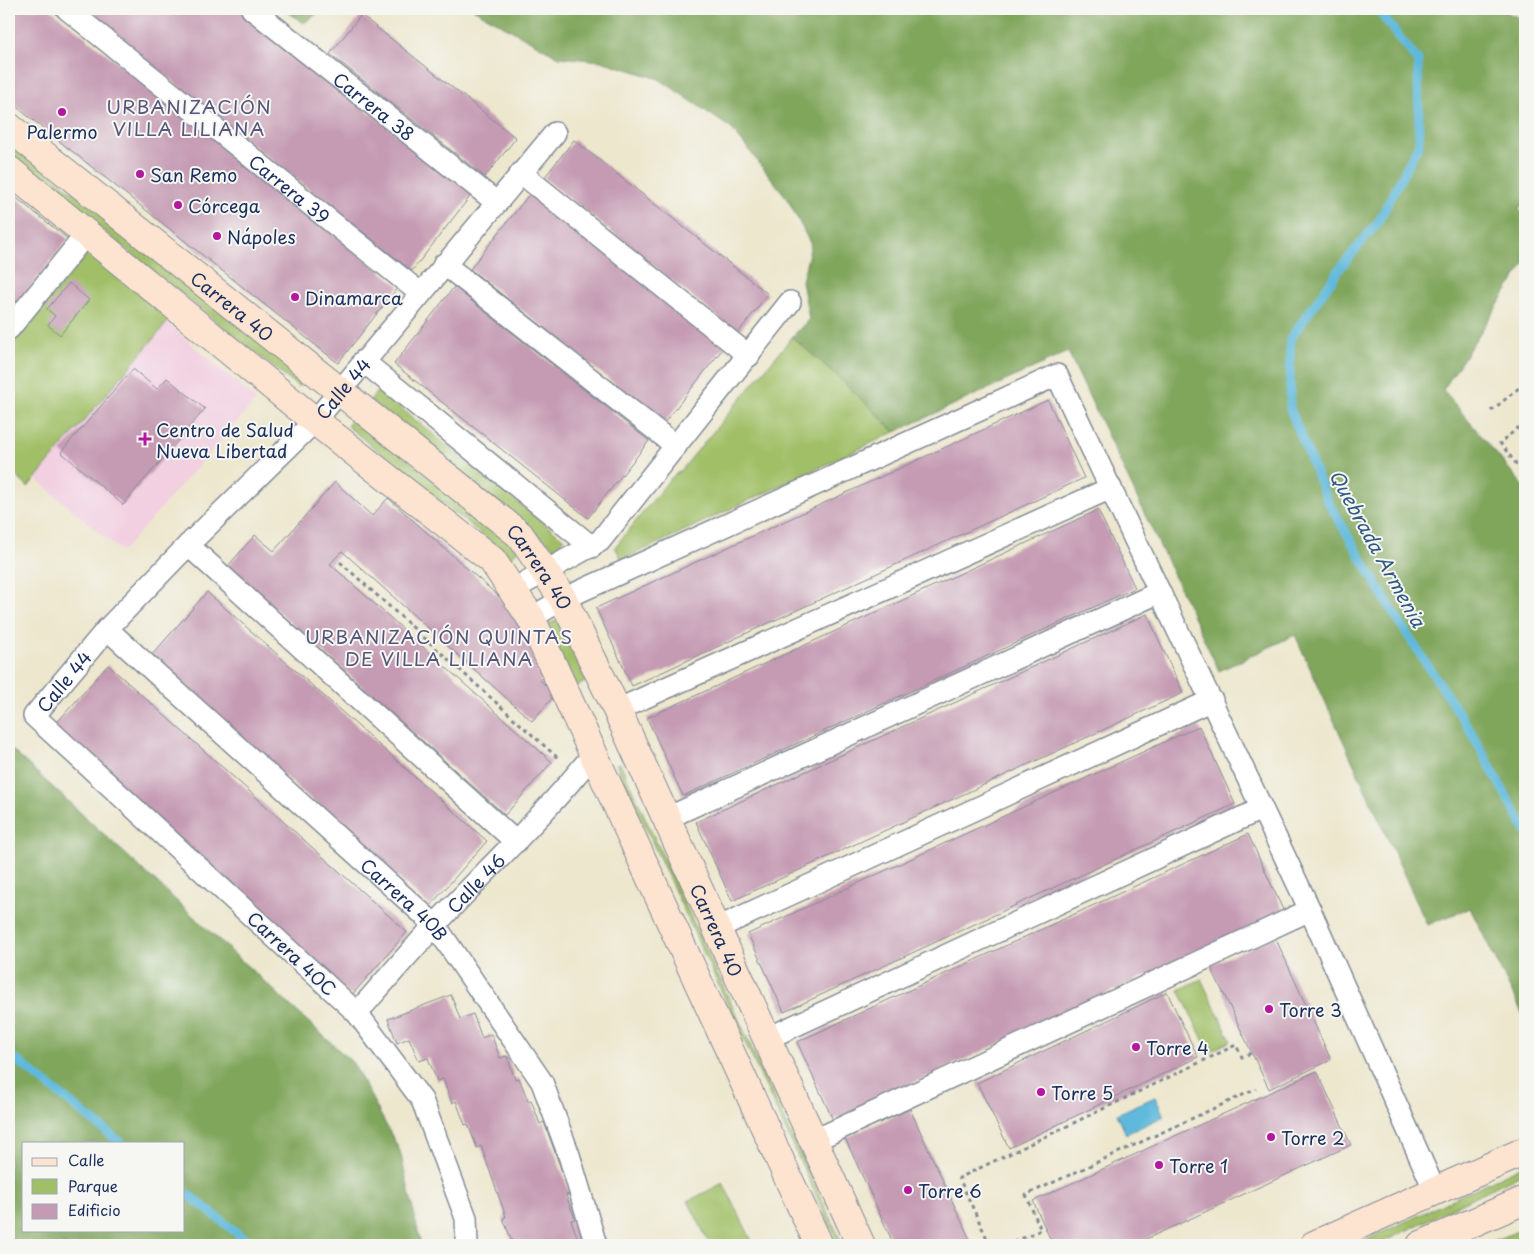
<svg xmlns="http://www.w3.org/2000/svg" width="1534" height="1254" viewBox="0 0 1534 1254" font-family="'Playpen Sans',sans-serif">
<rect width="100%" height="100%" fill="#f6f6f2"/>
<filter id="ink" filterUnits="userSpaceOnUse"><feTurbulence type="fractalNoise" baseFrequency=".02" numOctaves="2"/><feDisplacementMap in="SourceGraphic" scale="10" xChannelSelector="R" yChannelSelector="G"/><feConvolveMatrix kernelMatrix="1 2 1 2 8 2 1 2 1" color-interpolation-filters="sRGB"/></filter>
<filter id="wash" filterUnits="userSpaceOnUse"><feTurbulence type="fractalNoise" baseFrequency=".0096" numOctaves="4" result="noise"/><feDisplacementMap in="SourceGraphic" scale="20" xChannelSelector="R" yChannelSelector="G"/><feGaussianBlur stdDeviation="1.12" result="paint"/><feColorMatrix in="noise" values="0 0 0 0 0 0 0 0 0 0 0 0 0 0 0 0 0 1.4 0 .05"/><feComposite in="paint" operator="in"/></filter>
<g filter="url(#wash)">
<rect width="100%" height="100%" fill="#ede7ce"/>
<path fill="#f2cfe1" d="M167 323 256 400 122 552 35 478Z"/>
<path fill="#a0bf66" stroke="#5e7762" d="M9 141 305 378 298 387 9 155Z
M92 248 172 317 28 487 9 470V347Z
M792 337 834 373 895 432 622 560 615 547 669 480 683 468Z
M378 390 564 539 556 549 370 400Z
M354 417 519 549 511 558 347 426Z
M560 619 589 680 576 687 546 625Z
M620 763 843 1245H839L616 764Z
M1201 979 1231 1041 1209 1052 1179 990Z
M1525 1165V1172L1377 1245H1356Z
M723 1183 754 1245H710L688 1201Z
M1525 1228V1245H1484Z"/>
<path fill="#80a65b" stroke="#4e6a5c" fill-rule="evenodd" d="M283 9H324L304 23Z
M473 9H1499L1525 20V203L1519 208 1525 217V263L1443 390 1525 488V1019L1470 908 1427 925 1295 635 1219 671 1068 352 895 432 834 373 792 337 809 319 802 281 811 245 787 198 732 129 659 79 601 61 559 57Z
M9 747 353 1063 400 1151 421 1245H9ZM24 1143H184V1230H24Z"/>
<path fill="#5fb9dc" stroke="#3d749d" d="M1155 1097 1164 1116 1126 1134 1117 1114Z"/>
<g fill="none" stroke-linecap="round" stroke-linejoin="round">
<path stroke="#5fb9dc" stroke-width="9" d="M1377 9 1418 61 1419 144 1378 222 1342 266 1290 339V409L1327 500 1394 614 1470 730 1525 830
M9 1054 121 1143
M184 1191 252 1245"/>
</g>
<g id="blocks">
<path fill="#c59bb3" d="M9 9H50L399 286 338 363 9 101Z
M81 9H239L472 194 412 271Z
M361 15 516 138 485 177 330 54Z
M574 140 768 294 738 333 544 178Z
M9 192 68 239 9 314Z
M531 192 725 346 664 423 470 269Z
M69 283 89 300 60 335 48 325 55 316 47 309Z
M454 287 649 441 588 518 394 364Z
M133 369 157 389 167 378 205 409 123 505 61 452Z
M1048 400 1084 478 632 686 596 608Z
M335 482 372 516 388 498 515 611 533 655 545 675 540 680 555 695 532 721 342 551 330 564 552 762 505 815 228 566 255 535 274 551Z
M1098 510 1135 588 683 796 647 718Z
M207 592 487 841 430 906 151 656Z
M1147 614 1183 693 732 901 696 822Z
M108 665 407 932 351 996 52 728Z
M1199 726 1235 804 784 1012 748 934Z
M1248 834 1284 912 833 1120 797 1042Z
M1275 937 1331 1060 1269 1089 1210 965Z
M1167 992 1198 1057 1009 1148 977 1083Z
M451 995 460 1019 473 1014 482 1038 491 1034 500 1058 507 1056 515 1079 519 1078 528 1101 531 1100 540 1124 544 1122 570 1194 566 1195 575 1219 571 1220 580 1244 508 1245 512 1242 503 1218 506 1217 481 1146 477 1148 468 1124 465 1125 456 1101 452 1103 443 1079 437 1081 428 1058 419 1061 409 1038 397 1043 388 1019Z
M1317 1071 1351 1145 1133 1245H1053L1033 1201Z
M910 1109 971 1242 964 1245H894L845 1138Z"/>
</g>
</g>
<g filter="url(#ink)">
<use href="#blocks" fill-opacity="0" stroke="#848b96" stroke-width="1"/>
<g fill="none" stroke-linecap="round" stroke-linejoin="round">
<g stroke="#848b96" stroke-width="24">
<g id="street">
<path id="s1" d="M67 9 420 293"/>
<path id="s2" d="M252 9 496 202"/>
<path d="M521 173 749 356"/>
<path d="M444 264 676 446"/>
<path d="M9 329 87 233"/>
<path d="M363 361 592 547"/>
<path d="M188 545 516 842"/>
<path d="M512 590 600 541 790 302"/>
<path d="M531 618 563 599 1057 375 1310 910 1435 1191"/>
<path id="s3" d="M107 629 435 925 542 1082 569 1155 596 1245"/>
<path d="M617 710 1111 488"/>
<path d="M665 819 1160 592"/>
<path d="M715 929 1212 700"/>
<path id="s4" d="M357 1013C383 983 409 953 436 924 489 867 546 814 594 753"/>
<path d="M766 1039 1261 809"/>
<path d="M813 1141 1310 910"/>
<path id="s5" d="M467 1245 466 1218 422 1100 357 1013 34 716 107 629 188 545 315 421 555 133"/>
</g>
</g>
<g stroke="#848b96" stroke-width="30">
<g id="secondary">
<path id="s6" d="M9 127 520 535 563 599 617 710 861 1245"/>
<path d="M9 170 315 421 492 560 531 618 819 1245"/>
<path d="M1314 1245 1525 1151"/>
<path d="M1421 1245 1525 1200"/>
</g>
</g>
<path stroke="#848b96" stroke-width="3" stroke-dasharray="4 4" stroke-linecap="butt" d="M1491 411 1525 383
M1525 422 1500 443 1525 475
M340 562 559 759
M990 1245 959 1178 1236 1045 1242 1057 1252 1053
M1007 1245 1041 1230 1026 1195 1256 1089"/>
<use href="#street" stroke="#fff" stroke-width="21"/>
<use href="#secondary" stroke="#fde4d1" stroke-width="28"/>
</g>
</g>
<g fill="#b5179e" stroke="#f6f6f2" stroke-width="2">
<circle cx="62" cy="112" r="5"/>
<circle cx="140" cy="174" r="5"/>
<circle cx="178" cy="205" r="5"/>
<circle cx="217" cy="236" r="5"/>
<circle cx="295" cy="297" r="5"/>
<path d="M142.5 431.5h5v5h5v5h-5v5h-5v-5h-5v-5h5z"/>
<circle cx="1269" cy="1009" r="5"/>
<circle cx="1136" cy="1047" r="5"/>
<circle cx="1041" cy="1092" r="5"/>
<circle cx="1271" cy="1137" r="5"/>
<circle cx="1159" cy="1165" r="5"/>
<circle cx="908" cy="1190" r="5"/>
</g>
<g text-anchor="middle" dominant-baseline="central" stroke-width="4" stroke-linejoin="round" paint-order="stroke">
<g font-size="18" fill="#1b2f5e" stroke="#f6f6f2">
<text stroke="none"><textPath href="#s2" startOffset="156">Carrera 38</textPath></text>
<text stroke="none"><textPath href="#s1" startOffset="286">Carrera 39</textPath></text>
<text stroke="none"><textPath href="#s6" startOffset="286">Carrera 40</textPath></text>
<text stroke="none"><textPath href="#s5" startOffset="1151">Calle 44</textPath></text>
<text stroke="none"><textPath href="#s6" startOffset="691">Carrera 40</textPath></text>
<text stroke="none"><textPath href="#s5" startOffset="746">Calle 44</textPath></text>
<text stroke="none"><textPath href="#s4" startOffset="176">Calle 46</textPath></text>
<text stroke="none"><textPath href="#s3" startOffset="402">Carrera 40B</textPath></text>
<text stroke="none"><textPath href="#s6" startOffset="1096">Carrera 40</textPath></text>
<text transform="translate(292 953) rotate(43)">Carrera 40C</text>
</g>
<g font-size="18" fill="#1b2f5e" stroke="#f6f6f2" text-anchor="start">
<text x="62" y="131" text-anchor="middle">Palermo</text>
<text x="150" y="174">San Remo</text>
<text x="188" y="205">Córcega</text>
<text x="227" y="236">Nápoles</text>
<text x="305" y="297">Dinamarca</text>
<text x="156" y="429">Centro de Salud<tspan x="156" dy="21">Nueva Libertad</tspan></text>
<text x="1279" y="1009">Torre 3</text>
<text x="1146" y="1047">Torre 4</text>
<text x="1051" y="1092">Torre 5</text>
<text x="1281" y="1137">Torre 2</text>
<text x="1169" y="1165">Torre 1</text>
<text x="918" y="1190">Torre 6</text>
</g>
<g font-size="19" letter-spacing="1" fill="#56557c" stroke="#f6f6f2">
<text x="189" y="106">URBANIZACIÓN<tspan x="189" dy="22">VILLA LILIANA</tspan></text>
<text x="439" y="636">URBANIZACIÓN QUINTAS<tspan x="439" dy="22">DE VILLA LILIANA</tspan></text>
</g>
<g font-size="19" font-style="italic" fill="#2f5884" stroke="#f6f6f2">
<text transform="translate(1378 548) rotate(61)">Quebrada Armenia</text>
</g>
</g>
<rect width="1534" height="1254" fill="none" stroke="#f6f6f2" stroke-width="30"/>
<rect x="22" y="1142" width="162" height="90" fill="#f6f6f2" stroke="#9ea6b7"/>
<rect x="32" y="1158" width="25" height="8" fill="#fde4d1" stroke="#9ea6b7"/>
<text x="68" y="1166" font-size="15" fill="#1b2f5e">Calle</text>
<rect x="32" y="1179" width="25" height="15" fill="#a0bf66" stroke="#9ea6b7"/>
<text x="68" y="1192" font-size="15" fill="#1b2f5e">Parque</text>
<rect x="32" y="1204" width="25" height="15" fill="#c59bb3" stroke="#9ea6b7"/>
<text x="68" y="1216" font-size="15" fill="#1b2f5e">Edificio</text>
</svg>
